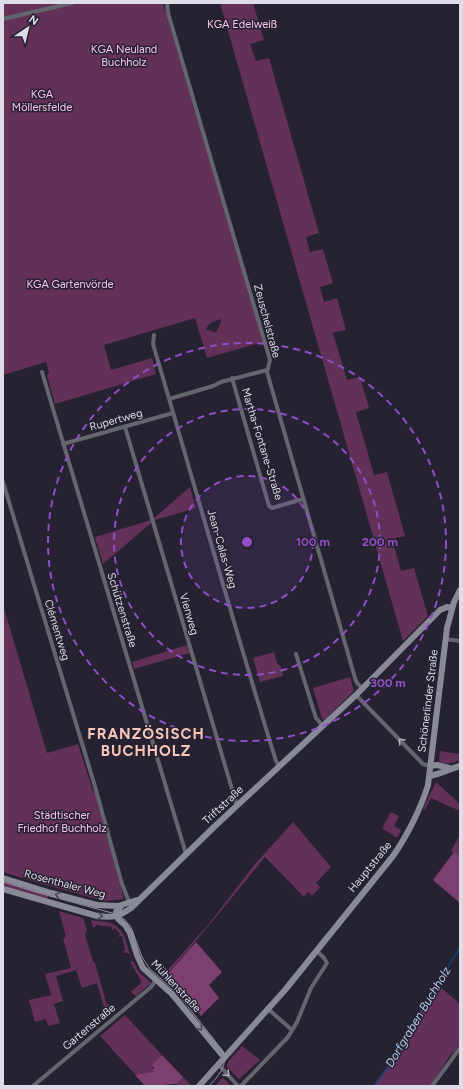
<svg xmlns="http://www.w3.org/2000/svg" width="463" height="1089" viewBox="0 0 463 1089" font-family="Figtree,sans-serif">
<rect width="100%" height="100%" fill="#262231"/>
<path fill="#633058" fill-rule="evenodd" d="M3 3H163L263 342 207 358 195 318 104 345 111 370 152 358 156 374 55 404 47 375 49 372 46 362 3 375ZM222 319 216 333 209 330H206C208 322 215 321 222 319Z
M220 3H253L264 40 250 44 256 61 269 58 319 233 306 237 310 252 323 249 333 283 320 287 324 302 337 298 346 330 333 333 347 380 360 377 369 408 356 412 374 475 387 472 405 536 392 539 401 571 414 568 428 616 403 641Z
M190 487 196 508 155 520 154 518Z
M151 520V523L103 564 95 537Z
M3 605 47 753 78 744 93 791 95 793 124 899 104 901 39 883 3 872Z
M187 645 190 653 134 669 132 662Z
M274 652 277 663 281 667 283 676 260 682 253 658Z
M350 677 354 691 324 720 322 719 313 688Z
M440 751 460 754V760C453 763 446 766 439 761Z
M436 782 460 804V811L431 798 425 810 423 809Z
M391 812 399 816 394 826 401 830 398 837H395L382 828Z
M293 822 331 867 316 883 320 887 312 896 308 892 304 897 265 857 216 917 165 977 163 975 208 925 255 864Z
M460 835V857L451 851Z
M3 879 49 893 47 901 3 888Z
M59 911 83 918 87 930 85 935 93 961 95 963 106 1002 113 1011 107 1017 97 983 82 988 76 970 56 976 63 1001 54 1004 60 1023 48 1026 46 1019 35 1022 29 1000 51 995 45 974 71 968 63 938 66 937Z
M91 920C96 921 101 921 107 922 123 925 126 941 130 954L123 952 125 950 122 936 118 937 120 934 115 928 112 930V927L104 926V928L103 926 96 925 95 927H93Z
M133 961 139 972 151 983 136 996 131 992 140 984 141 981 130 962Z
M437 984 460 1004V1045L449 1057 430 1086H373C397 1054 416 1018 437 984Z
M125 1015 162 1055 151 1065 154 1072 142 1082 100 1036Z
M242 1046 260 1060 239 1079 227 1067 228 1062Z
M183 1077 191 1085 190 1086H179L177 1084Z
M222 1078 227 1081 230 1086H215Z"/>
<path fill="#7d3f6f" d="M454 852 460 857V903L433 880Z
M196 942 222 972 209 985 219 998 201 1016 177 987 165 977Z
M162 1055 183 1077 177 1084 145 1086 135 1075 154 1072 152 1070 154 1068 151 1065Z"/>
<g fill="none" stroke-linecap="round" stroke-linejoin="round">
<path stroke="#143f77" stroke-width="1.5" d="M374 1086 388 1067 413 1022 460 948"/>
<path stroke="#64666e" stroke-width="4" d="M167 3 168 13 270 360 267 372 355 678 357 683 363 689
M3 19 72 3
M154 335 153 344C194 483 233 623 276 761L279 766
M42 372 186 854
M232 378 269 506 272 508 303 499
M169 399 213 386 221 382 267 370
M125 427 237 806
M63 444 173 413
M3 482 94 783 122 884 130 904
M445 639 460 641
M296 654 316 718 323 726
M356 695 423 764 430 766
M267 1008 292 1030
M218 1064 238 1086
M33 1086 151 987 156 980
M241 1086 288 1037 297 1022 311 988 327 963 324 958 316 950
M432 1086 460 1048"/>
<path stroke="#888b97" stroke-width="6" d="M430 766 437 765 449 768
M429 776C441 774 449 769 460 766
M3 878 51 893 97 905 118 906 137 900
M3 889 97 916C113 918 118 917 131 908L214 827 356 695 440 610 447 607 452 608
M122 905 116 912 118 919 125 925 130 933 137 955 143 968 172 994 224 1057
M199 1086 285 990 393 856C407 836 421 808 428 785L447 628 454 602 460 590"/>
<path stroke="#95929e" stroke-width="1" d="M3 882 46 895 112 913 124 919 131 927 142 957 150 969 178 994 223 1051C228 1066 219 1075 209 1086"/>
</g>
<defs><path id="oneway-chevron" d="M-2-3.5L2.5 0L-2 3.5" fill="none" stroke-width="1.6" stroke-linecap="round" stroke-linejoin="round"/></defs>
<g stroke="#b3b3bc">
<use href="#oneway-chevron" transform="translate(401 741) rotate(-134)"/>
<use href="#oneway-chevron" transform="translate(227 1074) rotate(46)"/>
</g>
<g stroke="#484755">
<use href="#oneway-chevron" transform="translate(58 895) rotate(-165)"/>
<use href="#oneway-chevron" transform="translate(100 916) rotate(10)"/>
<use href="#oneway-chevron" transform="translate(200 1028) rotate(51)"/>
</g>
<circle cx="247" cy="542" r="66" fill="#8f4fc7" fill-opacity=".12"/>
<g fill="none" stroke="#8f4fc7" stroke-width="2" stroke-dasharray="7 5">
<circle cx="247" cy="542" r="66"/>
<circle cx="247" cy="542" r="133"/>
<circle cx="247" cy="542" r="199"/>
</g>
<g text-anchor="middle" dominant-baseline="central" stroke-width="3" stroke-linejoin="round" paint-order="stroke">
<g font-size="11" fill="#fcc5ee" stroke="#262231">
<text x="242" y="24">KGA Edelweiß</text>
<text x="124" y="49">KGA Neuland<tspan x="124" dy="13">Buchholz</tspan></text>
<text x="42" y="94">KGA<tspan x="42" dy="13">Möllersfelde</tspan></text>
<text x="70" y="284">KGA Gartenvörde</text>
<text x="62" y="815">Städtischer<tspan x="62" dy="13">Friedhof Buchholz</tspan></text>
</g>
<g font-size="11" fill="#dedce6" stroke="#262231">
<text transform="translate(267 321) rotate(75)">Zeuschelstraße</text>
<text transform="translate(116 420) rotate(-16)">Rupertweg</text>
<text transform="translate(262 444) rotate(73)">Martha-Fontane-Straße</text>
<text transform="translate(222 549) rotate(74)">Jean-Calas-Weg</text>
<text transform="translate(122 610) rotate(73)">Schützenstraße</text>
<text transform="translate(189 614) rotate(74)">Vienweg</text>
<text transform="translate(57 630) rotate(73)">Clémentweg</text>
<text transform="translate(428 701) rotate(-83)">Schönerlinder Straße</text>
<text transform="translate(223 805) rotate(-43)">Triftstraße</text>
<text transform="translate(370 867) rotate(-51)">Hauptstraße</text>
<text transform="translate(65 884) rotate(15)">Rosenthaler Weg</text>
<text transform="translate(176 986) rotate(47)">Mühlenstraße</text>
<text transform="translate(89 1027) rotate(-40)">Gartenstraße</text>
</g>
<g font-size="12" font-style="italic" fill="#b4cdef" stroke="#262231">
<text transform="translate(418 1017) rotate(-59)">Dorfgraben Buchholz</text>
</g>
<g font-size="15" font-weight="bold" letter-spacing="1" fill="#f8c6b9" stroke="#262231">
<text x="146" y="734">FRANZÖSISCH<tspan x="146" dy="17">BUCHHOLZ</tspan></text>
</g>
</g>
<circle cx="247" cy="542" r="6" fill="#8f4fc7" stroke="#262231" stroke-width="2"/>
<g font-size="12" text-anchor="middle" font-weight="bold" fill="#8f4fc7" stroke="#262231" stroke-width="3" stroke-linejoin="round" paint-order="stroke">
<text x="313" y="546">100 m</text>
<text x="380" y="546">200 m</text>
<text x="388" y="687">300 m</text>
</g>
<rect width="463" height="1089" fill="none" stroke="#dedce6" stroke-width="8"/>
<g transform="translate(28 28) rotate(35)" stroke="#262231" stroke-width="3" paint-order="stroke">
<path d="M0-3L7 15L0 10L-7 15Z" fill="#dedce6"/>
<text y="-6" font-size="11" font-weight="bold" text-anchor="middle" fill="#dedce6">N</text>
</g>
</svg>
